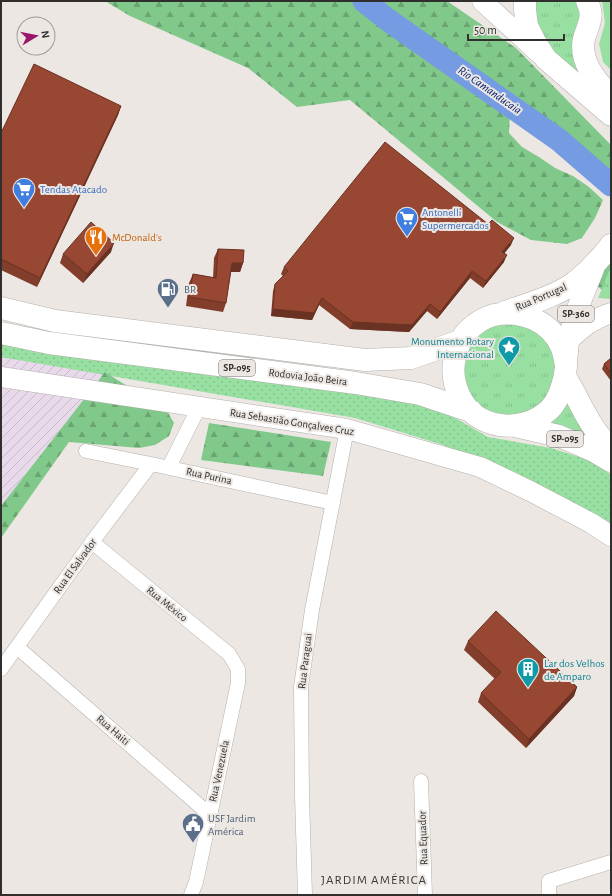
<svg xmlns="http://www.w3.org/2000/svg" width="612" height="896" viewBox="0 0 612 896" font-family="'Alegreya Sans',sans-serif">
<defs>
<pattern id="industrial-furrows" width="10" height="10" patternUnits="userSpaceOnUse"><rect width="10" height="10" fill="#e8d9eb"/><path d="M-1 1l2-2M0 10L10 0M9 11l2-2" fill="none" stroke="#c7bbca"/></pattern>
<pattern id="grass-dots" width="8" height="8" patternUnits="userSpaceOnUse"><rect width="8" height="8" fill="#98e0a2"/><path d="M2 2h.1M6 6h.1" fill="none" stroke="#83c08c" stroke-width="1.8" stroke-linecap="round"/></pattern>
<pattern id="forest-firs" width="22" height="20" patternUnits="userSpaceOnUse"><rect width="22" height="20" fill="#81c98b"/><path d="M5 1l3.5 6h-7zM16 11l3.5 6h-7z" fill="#6aa472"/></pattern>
<pattern id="park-tufts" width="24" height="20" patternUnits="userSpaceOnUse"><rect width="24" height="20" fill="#98e0a2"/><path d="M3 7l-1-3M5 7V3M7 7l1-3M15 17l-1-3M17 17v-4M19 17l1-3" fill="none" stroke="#83c08c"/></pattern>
</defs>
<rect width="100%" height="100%" fill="#ece7e3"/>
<path fill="url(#industrial-furrows)" d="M1 352 105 372 1 506Z"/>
<path fill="url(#grass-dots)" d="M1 341 420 403 457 419 488 437 551 448 592 461 611 475V523L513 472 440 444 355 418 1 357Z"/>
<path fill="url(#forest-firs)" d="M105 1H447L516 48 611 145V185L593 159 562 136 544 128 529 115 510 112 509 133 522 147 539 157 555 168 573 176 589 187 603 200 595 218 582 238 567 244 531 240 497 222 350 100 297 107 248 68 130 16Z
M611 253V297L597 286Z
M105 372 167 411 174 423 169 436 155 445 139 448 69 442 1 538V506Z
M209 423 331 442 323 476 201 460Z"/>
<path fill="url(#park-tufts)" d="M532 1H580L583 13 576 39 611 104 551 53 536 22Z
M611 268V299L598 298 609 271Z
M515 322 532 328 544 338 553 351 557 366 546 401 518 418 484 411 463 386V356L481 331 497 323Z
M566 393 611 454 539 426Z"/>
<path fill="#98e0a2" d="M602 1H611V70L603 62 599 44 605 23Z"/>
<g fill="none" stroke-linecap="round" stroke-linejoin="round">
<path stroke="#759be2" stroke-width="23" d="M364 1 388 20 559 140 611 185"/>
<g stroke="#b4b0ab" stroke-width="15">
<path id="street" d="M86 451 151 464 333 503
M169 467 199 407
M92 542 229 654 238 669V683L196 882 191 895
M17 647 209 814
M1 669 92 542 151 464
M421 781 425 895
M305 895 302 796 301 687 312 610 347 429
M549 895V881L611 862"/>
</g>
<g stroke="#b4b0ab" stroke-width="21">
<path id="secondary" d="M482 1 539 53
M568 341C582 328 592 319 611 313
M1 377 347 429 480 467 532 492 591 523 611 536"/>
</g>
<g stroke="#b4b0ab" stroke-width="23">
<path id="primary" d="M525 1V10L527 26 535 42 546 59 611 115
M587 1C595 17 588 24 584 39 579 60 596 83 611 95
M1 308 55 321 365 360 411 358 460 341
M505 312C528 304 554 297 574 283 588 272 600 259 611 245
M1 333 49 343 356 383 420 394 471 411
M566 362 568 341 582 296 593 269
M565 375C562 387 559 400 549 410 522 435 475 430 459 395 451 377 452 362 459 345 464 330 480 319 494 315 521 309 551 321 562 348 564 353 565 360 566 366 566 369 565 372 565 375 567 381 572 388 575 394 585 414 595 433 611 449
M515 426 559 436 594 451 611 461"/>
</g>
<use href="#street" stroke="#fff" stroke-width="14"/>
<use href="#secondary" stroke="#fff" stroke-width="20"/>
<use href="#primary" stroke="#fff" stroke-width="22"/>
</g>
<path fill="#823d2b" d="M121 106 118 115 37 287 1 270V133Z
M511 245 504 253V262L483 288 470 278 437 319 427 311 409 332 350 329 319 305 312 320 271 316 273 291 275 284 283 276 281 274 284 267Z
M218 249 243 263 240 272H231L226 303 223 312 186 306 189 283 193 274 213 278 214 258Z
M111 252 83 283 60 263 63 254Z
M611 358V381L602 369 604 364Z
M468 641 577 687 574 696 526 748 478 702 481 693 495 679 464 650Z"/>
<path fill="#6a3223" d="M121 106 118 115 37 287 40 278Z
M514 238 511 245 500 259 502 252Z
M114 243 111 252 83 283 87 274Z
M507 255 504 262 483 288 486 281Z
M232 263H243L240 272H229Z
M472 271 470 278 437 319 440 312Z
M322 298 319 305 312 320 271 316 273 309Z
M430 304 427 311 409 332 350 329 353 322Z
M577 687 574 696 526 748 529 739Z"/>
<path fill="#974732" stroke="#6a3223" d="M34 64 121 106 40 278 1 259V133Z
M385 142 488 224 492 220 514 238 502 252 507 255 486 281 472 271 440 312 430 304 412 325 353 322 322 298 314 313 273 309 275 284 288 271 284 267Z
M91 222 114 243 87 274 63 254Z
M218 249 244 250 243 263H232L226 303 189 297 193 274 216 278Z
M611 358V373L604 364Z
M496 611 577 687 529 739 481 693 501 672 468 641Z"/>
<defs>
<g id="supermarket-pin" transform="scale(1.15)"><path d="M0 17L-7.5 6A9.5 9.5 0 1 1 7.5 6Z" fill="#3f7fe0" stroke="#ece7e3"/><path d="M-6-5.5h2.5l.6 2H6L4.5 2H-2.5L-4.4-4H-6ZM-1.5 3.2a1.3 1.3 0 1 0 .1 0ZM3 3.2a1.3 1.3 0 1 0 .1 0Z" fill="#fff"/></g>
<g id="restaurant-pin" transform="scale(1.15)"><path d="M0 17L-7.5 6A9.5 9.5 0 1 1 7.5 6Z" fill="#e8710a" stroke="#ece7e3"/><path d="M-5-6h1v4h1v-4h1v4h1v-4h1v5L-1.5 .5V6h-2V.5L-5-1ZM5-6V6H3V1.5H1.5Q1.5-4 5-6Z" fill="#fff"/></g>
<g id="fuel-pin" transform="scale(1.15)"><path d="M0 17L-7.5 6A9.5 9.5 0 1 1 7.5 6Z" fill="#5c6f8a" stroke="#ece7e3"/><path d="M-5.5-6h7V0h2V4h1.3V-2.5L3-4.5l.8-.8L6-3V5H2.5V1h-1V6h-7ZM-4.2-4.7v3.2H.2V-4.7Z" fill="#fff"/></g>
<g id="sight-pin" transform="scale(1.15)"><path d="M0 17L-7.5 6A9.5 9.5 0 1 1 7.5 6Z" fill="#0f9aa8" stroke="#ece7e3"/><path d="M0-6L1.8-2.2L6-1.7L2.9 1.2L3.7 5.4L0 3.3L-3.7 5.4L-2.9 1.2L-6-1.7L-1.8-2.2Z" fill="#fff"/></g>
<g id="building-pin" transform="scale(1.15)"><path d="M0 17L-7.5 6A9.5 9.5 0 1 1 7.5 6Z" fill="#0f9aa8" stroke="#ece7e3"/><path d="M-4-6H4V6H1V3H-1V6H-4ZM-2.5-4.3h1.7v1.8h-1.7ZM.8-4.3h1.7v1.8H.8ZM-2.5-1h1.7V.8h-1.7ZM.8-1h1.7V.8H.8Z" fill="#fff"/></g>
<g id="civic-pin" transform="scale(1.15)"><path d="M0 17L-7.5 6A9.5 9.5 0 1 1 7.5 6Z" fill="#5c6f8a" stroke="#ece7e3"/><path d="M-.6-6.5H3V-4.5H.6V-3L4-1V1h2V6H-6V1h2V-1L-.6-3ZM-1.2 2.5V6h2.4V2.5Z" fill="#fff"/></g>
</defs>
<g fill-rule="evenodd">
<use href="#supermarket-pin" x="24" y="189"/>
<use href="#supermarket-pin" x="407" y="218"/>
<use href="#restaurant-pin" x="96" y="237"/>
<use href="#fuel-pin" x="168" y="289"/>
<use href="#sight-pin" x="509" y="347"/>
<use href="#building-pin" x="528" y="669"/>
<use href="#civic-pin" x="193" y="824"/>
</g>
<g text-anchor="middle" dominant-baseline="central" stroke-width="4" stroke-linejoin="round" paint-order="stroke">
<g fill="#ece7e3" stroke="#696664" stroke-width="1">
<rect x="558" y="306" width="36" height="16" rx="3"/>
<rect x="219" y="360" width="36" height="16" rx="3"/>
<rect x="547" y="431" width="36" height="16" rx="3"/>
</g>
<g font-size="10" font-weight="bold" fill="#312f2d">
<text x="576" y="314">SP-360</text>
<text x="237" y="368">SP-095</text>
<text x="565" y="439">SP-095</text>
</g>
<g font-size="11" fill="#366cbe" stroke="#ece7e3" text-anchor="start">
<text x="40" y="189">Tendas Atacado</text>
<text x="422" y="212">Antonelli<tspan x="422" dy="13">Supermercados</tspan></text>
</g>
<g font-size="11" fill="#c56008" stroke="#ece7e3" text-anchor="start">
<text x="112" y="237">McDonald's</text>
</g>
<g font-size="11" fill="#4e5e75" stroke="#ece7e3" text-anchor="start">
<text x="184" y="289">BR</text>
<text x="208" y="818">USF Jardim<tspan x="208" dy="13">América</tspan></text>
</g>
<g font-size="11" fill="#312f2d" stroke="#ece7e3">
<text transform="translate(541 297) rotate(-23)">Rua Portugal</text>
<text transform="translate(308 377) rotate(7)">Rodovia João Beira</text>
<text transform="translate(292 422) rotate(9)">Rua Sebastião Gonçalves Cruz</text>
<text transform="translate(209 476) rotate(12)">Rua Purina</text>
<text transform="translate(75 566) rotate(-54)">Rua El Salvador</text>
<text transform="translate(167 604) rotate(39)">Rua México</text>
<text transform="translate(305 661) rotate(-83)">Rua Paraguai</text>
<text transform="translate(113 730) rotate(41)">Rua Haiti</text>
<text transform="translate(219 771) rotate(-78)">Rua Venezuela</text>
<text transform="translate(423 838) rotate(-92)">Rua Equador</text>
</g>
<g font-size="11" fill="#0d838f" stroke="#ece7e3" text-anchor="end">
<text x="494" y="341">Monumento Rotary<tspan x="494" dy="13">Internacional</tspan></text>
<text x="544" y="663" text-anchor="start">Lar dos Velhos<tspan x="544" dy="13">de Amparo</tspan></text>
</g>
<g font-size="12" font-style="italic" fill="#002071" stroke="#ece7e3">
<text transform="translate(490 90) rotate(35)">Rio Camanducaia</text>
</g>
<g font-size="13" letter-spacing="1" fill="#3d3936" stroke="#ece7e3">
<text x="374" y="880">JARDIM AMÉRICA</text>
</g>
</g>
<rect width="612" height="896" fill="none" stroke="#312f2d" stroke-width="4"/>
<g transform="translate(36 36) rotate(80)"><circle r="19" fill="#ece7e3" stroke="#a19d9a"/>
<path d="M0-3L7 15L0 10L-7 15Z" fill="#99166c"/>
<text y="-6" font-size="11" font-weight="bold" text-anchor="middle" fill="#312f2d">N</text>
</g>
<path d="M468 34v6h96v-6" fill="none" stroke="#312f2d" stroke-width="2"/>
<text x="474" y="34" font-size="12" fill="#312f2d" stroke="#ece7e3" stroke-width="3" paint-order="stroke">50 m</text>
</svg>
